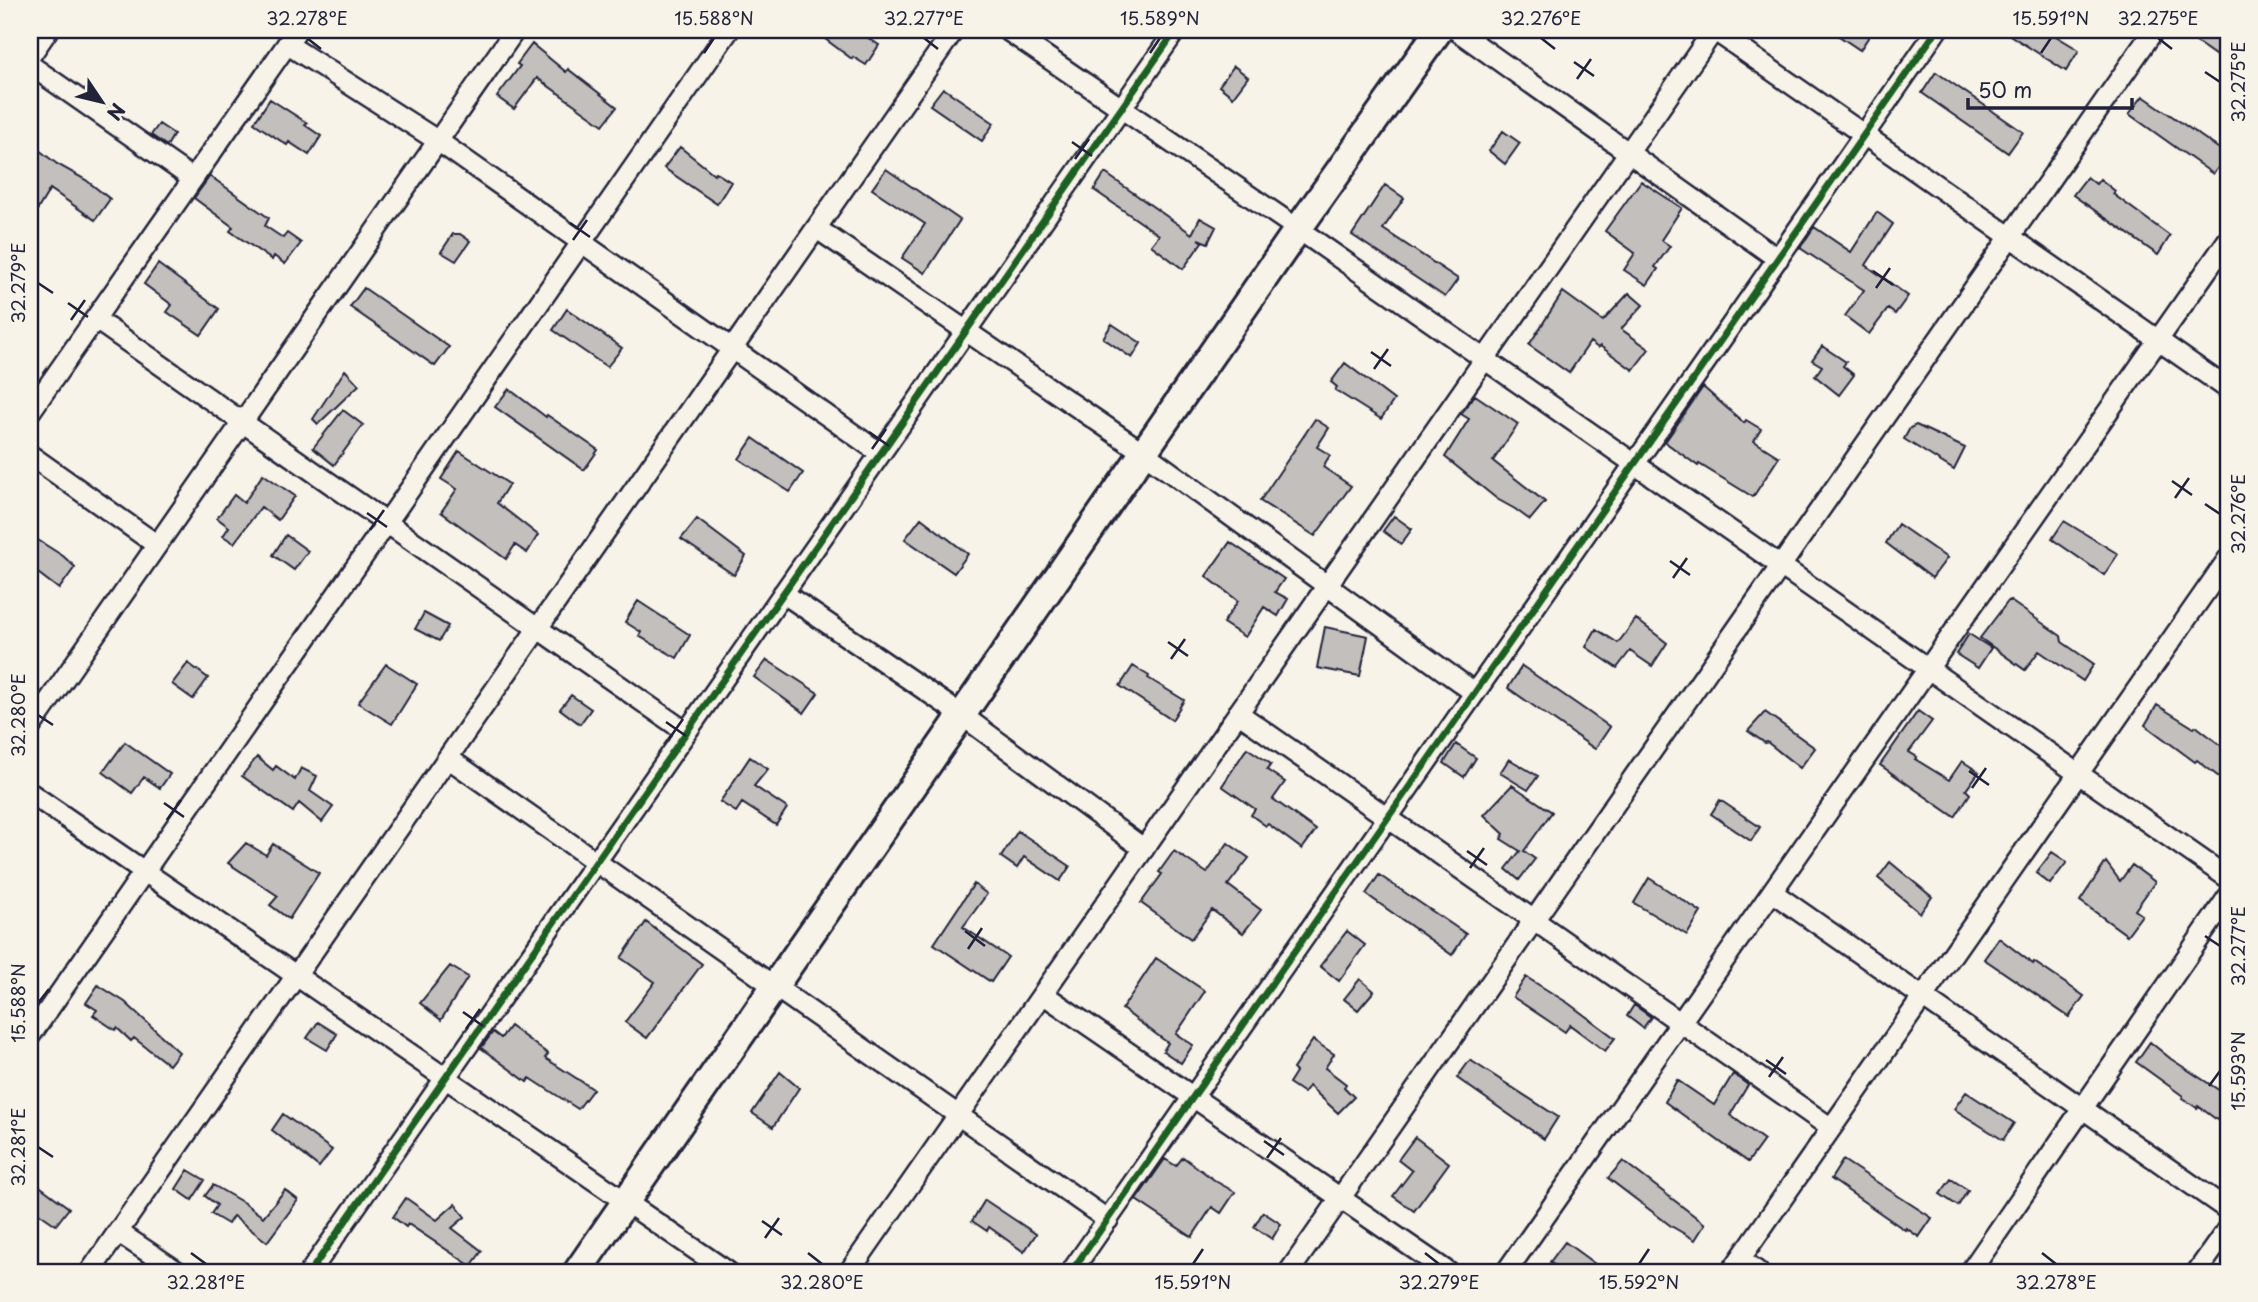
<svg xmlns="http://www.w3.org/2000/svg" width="2258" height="1302" viewBox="0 0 2258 1302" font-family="'Playpen Sans',sans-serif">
<rect width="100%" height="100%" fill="#f7f3e8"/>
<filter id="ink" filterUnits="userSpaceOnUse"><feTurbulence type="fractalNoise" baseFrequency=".0143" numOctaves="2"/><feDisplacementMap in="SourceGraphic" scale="14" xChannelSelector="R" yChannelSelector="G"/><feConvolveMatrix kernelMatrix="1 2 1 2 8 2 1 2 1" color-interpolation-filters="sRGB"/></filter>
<g filter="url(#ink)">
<path fill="#c2bfbd" stroke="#22223b" stroke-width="2" d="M813 30H856L879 45 866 65 853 57 852 59Z
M1830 30H1873L1860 50Z
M2002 30H2046L2079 50 2066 71Z
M2179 30H2228V64Z
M532 44 566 72 568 69 617 107 603 125 537 78 514 109 497 97 520 66 517 64Z
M1234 66 1248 77 1233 97 1219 86Z
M1936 72 2023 132 2008 153 1922 93Z
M943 88 994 123 982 141 930 105Z
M2143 96 2228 155 2213 174 2129 114Z
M270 99 307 123 305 125 321 136 309 155 289 142 287 145 254 123Z
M159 124 174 134 167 146 151 135Z
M1503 131 1520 143 1505 164 1489 151Z
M30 143 57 164 86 180 110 199 95 220 50 189 30 222Z
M680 147 714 174 715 172 731 182 717 204 664 168Z
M886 169 960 220 925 273 902 258 925 224 872 189Z
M1105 173 1192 234 1200 218 1216 227 1208 243 1198 239 1202 242 1183 269 1151 245 1159 235 1094 190Z
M210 176 269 218 265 226 283 238 287 233 301 243 285 264 274 256 272 260 230 231 233 227 194 198Z
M2087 177 2096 184 2100 179 2115 191 2113 194 2170 236 2158 255 2073 195Z
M1641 181 1682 208 1661 240 1670 246 1655 267 1658 269 1647 285 1624 270 1635 253 1605 231Z
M1385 185 1404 198 1383 229 1458 279 1445 297 1352 235Z
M1877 212 1893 224 1866 265 1908 296 1895 314 1888 309 1869 334 1845 316 1864 290 1800 248 1814 227 1851 252Z
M453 234H460L470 241 456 261 441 252Z
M158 264 219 309 201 335 167 312 172 305 144 284Z
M364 288 449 347 435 366 350 307Z
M1563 292 1603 321 1629 293 1643 305 1621 329 1649 349 1633 370 1600 346 1598 348 1590 342 1569 373 1529 345Z
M567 309 622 348 607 367 553 330Z
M1112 324 1141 343 1132 358 1103 338Z
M1822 346 1846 362 1843 366 1854 375 1839 395 1815 376 1822 366 1812 360Z
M1345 363 1394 400 1381 419 1335 390 1337 387 1331 382Z
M345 370 359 385 318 424 313 419Z
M1703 387 1744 423 1746 420 1761 429 1754 441 1779 457 1753 497 1699 464 1698 466 1665 442Z
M509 389 546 417 547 415 598 450 584 470 495 407Z
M1475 395 1518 424 1493 461 1545 502 1530 520 1515 509 1497 499 1445 457 1469 419 1461 414Z
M343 410 363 425 334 465 313 448Z
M1315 419 1329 428 1317 447 1330 455 1323 467 1351 486 1315 536 1260 501Z
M1916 425 1965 448 1954 470 1904 439 1910 428Z
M753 438 803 473 790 492 739 459Z
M459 451 509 484 497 503 538 535 527 553 515 545 506 559 441 512 457 489 441 479Z
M263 474 295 496 278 520 261 507 234 543 223 536 229 527 217 518 234 495 244 503Z
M1394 516 1412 529 1401 544 1383 531Z
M921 518 968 554 954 573 905 539Z
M697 519 746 556 734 575 681 539Z
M2064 521 2118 554 2104 575 2052 539Z
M1898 524 1947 558 1932 578 1886 543Z
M30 535 63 556 75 567 59 589 30 567Z
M286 535 308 551 294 570 273 555Z
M1230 542 1284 579 1275 592 1288 599 1278 616 1264 607 1245 637 1223 623 1238 601 1206 576Z
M2009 600 2061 636 2062 642 2094 664 2083 681 2039 651 2025 670 1980 638Z
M638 601 690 635 677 658 639 636 641 632 625 622Z
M424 613 448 626 439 641 415 629Z
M1636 619 1667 643 1652 666 1630 651 1617 668 1586 647 1596 629 1618 643Z
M1325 627 1368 636 1360 676 1317 668Z
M1969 634 1991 648 1978 668 1956 654Z
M767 660 818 693 804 713 754 677Z
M188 663 208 678 193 699 172 684Z
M386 664 417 684 392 724 358 703Z
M1133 666 1149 676 1148 678 1184 700 1172 720 1120 686Z
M1522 666 1610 727 1595 749 1508 688Z
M571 695 591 709 580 724 560 709Z
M2157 705 2194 728 2196 726 2228 751V784L2197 760 2195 762 2145 725Z
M1918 711 1932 721 1909 752 1917 757 1915 759 1949 780 1962 761 1979 772 1966 790 1970 794 1955 817 1880 765Z
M1765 712 1815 748 1800 768 1767 742 1765 743 1748 731Z
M125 742 170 774 160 788 144 777 132 793 103 772Z
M1456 744 1476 758 1464 777 1444 763Z
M1247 748 1271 764 1267 770 1285 782 1273 799 1316 830 1302 849 1268 824 1266 826 1251 815 1255 809 1222 786Z
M257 757 273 770 276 766 295 780 301 768 317 776 310 791 333 807 322 822 299 803 293 812 242 776Z
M750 757 768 769 754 786 787 808 776 825 742 803 736 812 720 802Z
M1509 759 1538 776 1528 790 1500 773Z
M1512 785 1552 812 1524 851 1535 859 1519 880 1506 869 1520 851 1501 839 1504 834 1484 815Z
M1720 800 1760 827 1751 841 1711 814Z
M1018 831 1070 866 1060 881 1024 857 1017 868 1001 857Z
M246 843 266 855 273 844 319 873 289 919 270 905 278 896 228 863Z
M1228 843 1249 858 1228 885 1261 910 1243 933 1212 910 1191 939 1141 903 1162 874 1159 872 1174 851 1207 873Z
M2052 852 2067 862 2050 884 2036 873Z
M1890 862 1932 897 1920 913 1878 878Z
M2106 862 2120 881 2132 865 2155 882 2135 910 2142 915 2127 935 2080 901Z
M1379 875 1466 934 1452 955 1366 894Z
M1649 878 1701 912 1687 935 1634 903Z
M974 884 987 894 963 927 1008 957 991 982 934 944Z
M646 922 702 964 647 1038 625 1022 655 982 621 958Z
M1347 931 1365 945 1339 981 1320 966Z
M1999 938 2033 964 2034 962 2084 996 2069 1017 1984 959Z
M1156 958 1205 991 1176 1034 1193 1045 1181 1063 1163 1051 1168 1043 1122 1009Z
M450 966 468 977 441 1020 420 1003Z
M1526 977 1568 1003 1615 1038 1605 1051 1570 1025 1565 1032 1513 997Z
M1360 979 1374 991 1358 1010 1344 999Z
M98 985 125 1002 179 1052 169 1065 134 1038 131 1041 117 1028 115 1030 93 1015 97 1010 86 1003Z
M1634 1005 1651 1017 1643 1028 1627 1016Z
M318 1022 337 1034 327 1050 307 1038Z
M510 1026 548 1054 545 1058 593 1089 578 1109 530 1078 527 1082 481 1048 493 1032 501 1038Z
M1313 1040 1334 1054 1325 1068 1346 1084 1344 1087 1354 1097 1338 1113 1309 1086 1304 1093 1289 1083 1296 1072 1293 1069Z
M2150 1042 2171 1059 2228 1096V1128L2198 1106 2197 1108 2182 1098 2183 1096 2136 1062Z
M1470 1060 1558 1117 1544 1139 1457 1078Z
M780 1072 799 1088 773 1127 752 1113Z
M1733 1074 1748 1085 1730 1115 1764 1140 1748 1162 1665 1102 1677 1080 1714 1105Z
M1966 1092 2014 1123 2003 1140 1954 1109Z
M283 1114 332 1150 319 1167 272 1130Z
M1415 1137 1449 1163 1414 1211 1393 1196 1412 1171 1398 1160Z
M1183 1157 1217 1182 1235 1192 1221 1213 1212 1207 1192 1237 1136 1200 1165 1159 1176 1166Z
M1843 1160 1932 1218 1919 1237 1906 1228 1905 1230 1831 1179Z
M1623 1161 1705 1224 1695 1240 1671 1226 1608 1178Z
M188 1170 205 1180 192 1200 176 1189Z
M30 1179 69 1208 56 1225 30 1207Z
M1951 1179 1968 1190 1958 1206 1940 1194Z
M213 1185 244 1203 263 1217 285 1190 298 1200 267 1242 233 1216 228 1224 211 1214 217 1205 205 1196Z
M406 1198 437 1220 455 1204 465 1217 452 1228 482 1251 471 1266 408 1224 406 1227 393 1217Z
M985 1200 1036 1234 1024 1252 989 1227 987 1231 972 1221Z
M1263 1212 1281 1224 1272 1239 1254 1227Z
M1565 1242 1606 1272H1564L1550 1262Z"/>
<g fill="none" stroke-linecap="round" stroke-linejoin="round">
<g stroke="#22223b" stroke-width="24">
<path id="street" d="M1007 30 1298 229 2228 878
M1456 30 1778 259
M1714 30 2228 389
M287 44 438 141 880 453
M30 56 48 30
M30 65 193 179
M816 228 1144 453 1475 693
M95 319 686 732
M30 412 297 30
M30 455 157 545
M783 593 963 716 1144 849
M1238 713 1831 1128
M30 728 515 30
M448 758 1108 1220
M30 793 728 1272
M1772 892 2228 1210
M1043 994 1448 1272
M30 1036 729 30
M118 1232 178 1272
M1740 1259 1758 1272
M90 1272 954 30
M310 1272 1176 30
M849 1272 1714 30
M1071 1272 1937 30
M1289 1272 2154 30
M1506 1272 2228 240
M1731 1272 2228 559
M1970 1272 2228 897
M2197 1272 2228 1228"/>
</g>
<g stroke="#22223b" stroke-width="32">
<path id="secondary" d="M577 1272 1298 229 1439 30"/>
</g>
<use href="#street" stroke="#f7f3e8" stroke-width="19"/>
<use href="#secondary" stroke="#f7f3e8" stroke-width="26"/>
<g stroke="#f7f3e8" stroke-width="11">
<path id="cycleway" d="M310 1272 1176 30
M1071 1272 1937 30"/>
</g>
<use href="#cycleway" stroke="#1b5e20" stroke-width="7"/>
</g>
</g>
<path fill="none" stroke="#22223b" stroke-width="2.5" d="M307 38 321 49M924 38 938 49M1541 38 1555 49M2158 38 2172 49M704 53 714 38M1150 53 1160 38M2041 53 2051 38M1574 62 1594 76M2205 72 2220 82M1577 79 1591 59M1072 142 1092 156M1075 159 1089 139M570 223 590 237M573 240 587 220M1873 271 1893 285M38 283 53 293M1876 288 1890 268M68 303 88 317M71 320 85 300M1371 352 1391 366M1374 369 1388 349M869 432 889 446M872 449 886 429M2172 481 2192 495M2175 498 2189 478M2205 504 2220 514M367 513 387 527M370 530 384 510M1670 561 1690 575M1673 578 1687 558M1168 642 1188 656M1171 659 1185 639M38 715 53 725M666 722 686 736M669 739 683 719M1969 771 1989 785M1972 788 1986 768M164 803 184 817M167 820 181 800M1467 851 1487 865M1470 868 1484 848M965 931 985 946M2205 936 2220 946M968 949 982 928M38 1003 49 989M463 1012 483 1026M466 1029 480 1009M1766 1060 1786 1074M1769 1077 1783 1057M2209 1086 2220 1071M1264 1141 1284 1155M38 1147 53 1157M1267 1158 1281 1138M762 1221 782 1235M765 1238 779 1218M191 1253 206 1264M808 1253 822 1264M1425 1253 1439 1264M2042 1253 2056 1264M1193 1264 1203 1249M1639 1264 1649 1249"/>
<rect width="2258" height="1302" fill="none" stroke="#f7f3e8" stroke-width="77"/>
<g transform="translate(102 102) rotate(125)" stroke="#f7f3e8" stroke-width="5" paint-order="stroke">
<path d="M0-5L12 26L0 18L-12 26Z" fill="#22223b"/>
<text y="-10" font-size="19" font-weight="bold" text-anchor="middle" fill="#22223b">N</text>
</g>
<path d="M1968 98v10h164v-10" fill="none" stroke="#22223b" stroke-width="3.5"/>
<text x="1978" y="98" font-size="21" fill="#22223b" stroke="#f7f3e8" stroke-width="5" paint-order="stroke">50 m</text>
<rect x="38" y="38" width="2182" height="1226" fill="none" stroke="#22223b" stroke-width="2.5"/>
<g font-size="18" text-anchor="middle" fill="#22223b">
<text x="307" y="25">32.278°E</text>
<text x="714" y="25">15.588°N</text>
<text x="924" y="25">32.277°E</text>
<text x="1160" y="25">15.589°N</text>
<text x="1541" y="25">32.276°E</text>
<text x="2051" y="25">15.591°N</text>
<text x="2158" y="25">32.275°E</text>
<text transform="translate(2239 82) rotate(-90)" y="6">32.275°E</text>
<text transform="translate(19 283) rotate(-90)" y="6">32.279°E</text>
<text transform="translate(2239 514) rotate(-90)" y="6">32.276°E</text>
<text transform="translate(19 715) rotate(-90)" y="6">32.280°E</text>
<text transform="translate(2239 946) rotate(-90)" y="6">32.277°E</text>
<text transform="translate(19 1003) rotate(-90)" y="6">15.588°N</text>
<text transform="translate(2239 1071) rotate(-90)" y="6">15.593°N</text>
<text transform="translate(19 1147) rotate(-90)" y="6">32.281°E</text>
<text x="206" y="1289">32.281°E</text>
<text x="822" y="1289">32.280°E</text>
<text x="1193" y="1289">15.591°N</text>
<text x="1439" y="1289">32.279°E</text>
<text x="1639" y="1289">15.592°N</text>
<text x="2056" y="1289">32.278°E</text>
</g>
</svg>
